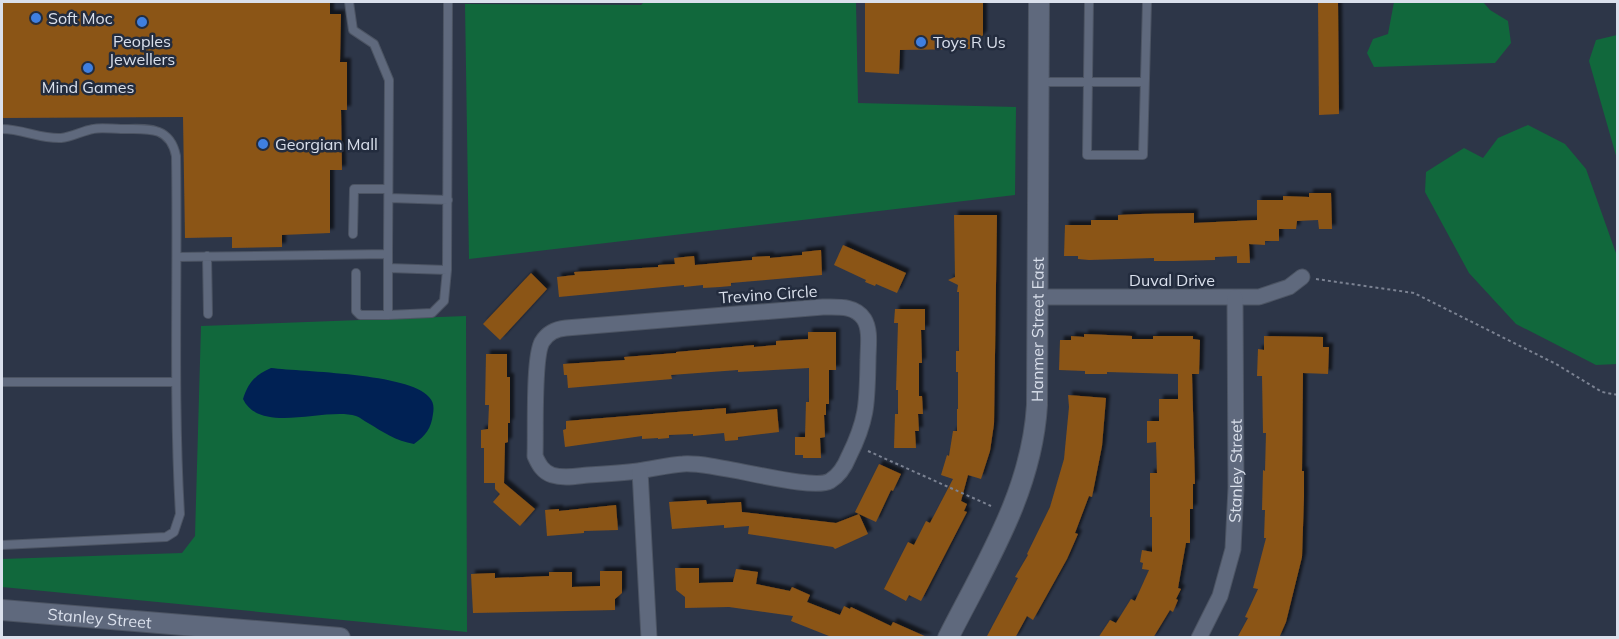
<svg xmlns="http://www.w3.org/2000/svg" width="1619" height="639" viewBox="0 0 1619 639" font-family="Mulish,sans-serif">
<defs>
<filter id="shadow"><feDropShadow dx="4" dy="-4" stdDeviation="1.5" flood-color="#0009"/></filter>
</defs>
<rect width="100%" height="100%" fill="#2d3648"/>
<path fill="#11683c" d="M644 2H856L858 103 1016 107 1015 195 469 259 465 4 641 5Z
M1394 2H1483L1490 10 1508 21 1511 43 1495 63 1374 67 1367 53 1373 39 1388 34Z
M1617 35H1618L1617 159 1589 61 1596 40Z
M1528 125 1565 144 1586 169 1617 256V364L1596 365 1516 324 1469 273 1425 192 1426 172 1464 148 1483 158 1498 138Z
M466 316 467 632 2 587V559L182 553 195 536 201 326Z"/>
<path fill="#002154" d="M271 368C303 372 409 373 429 397 434 402 434 408 433 414 431 429 426 435 414 444 396 441 383 432 368 423 364 421 360 417 356 416 325 407 260 435 243 399 248 383 255 375 271 368Z"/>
<path fill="#8b5417" filter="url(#shadow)" d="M2 2H330V14H341L340 62H347V110H341L342 170H330V233L282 235V247L232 248V237L185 238 183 117 2 118Z
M865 2H983V35L970 49 900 50 899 74 865 72Z
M1318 2H1338L1339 114 1319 115Z
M1309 193H1331L1332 229H1319L1318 220 1297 221 1296 229H1279V241H1265V245L1249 244 1250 263H1237V256L1215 257V260L1174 261H1154V258L1089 260 1078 259V256H1064L1065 225H1091V220H1118V215L1140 214 1194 213V223L1257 220V200H1283V196L1309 197Z
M954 215H997L994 424 990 451 981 479 968 475 961 501 967 504 964 511 967 512 921 601 909 595 906 601 884 589 908 542 914 545 926 521 930 523 953 479 941 475 947 455 949 456 953 431H957V409H958V372H956V351H959V292H957L958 285 948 280 955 277Z
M843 245 906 273 897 293 876 284 875 286 865 282 866 280 834 265Z
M821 250 822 275 731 283V286L720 287 703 288V285L684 287V285L559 297 557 277 575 275 574 272 658 267V265L675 264 674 258 694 256 695 265 752 260V257L770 256V258L802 255V252Z
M531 273 547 289 500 340 483 324Z
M895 309H925V330H921L922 363H919V396H922L923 414H918L919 431H915L916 448H894L895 414H898V390H896L898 323H894Z
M808 332H836V370H829V404H826V415H824L825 437 820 438 821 458H803V455H795V437H805L806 402H809V368L738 372V370L671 375 672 379 568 388 567 375H564L563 364 625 360 624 357 676 353V352L754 345V347L776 345V341L808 339Z
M1084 334 1132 336V339H1153V336H1193V339L1200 340 1199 374H1192L1195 484H1193V509H1190V543H1186L1178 588 1181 589 1176 599 1178 600 1173 612 1170 610 1153 638H1098L1110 620 1116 623 1131 599 1135 601 1149 570 1142 569 1143 563 1140 562 1142 550 1152 552V517H1150V473H1157L1156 442 1147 443V421H1159V399H1178V374L1107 372V374H1085V371L1059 370 1060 340H1071V336L1084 337Z
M1264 336 1323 337V347H1329L1328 374 1303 373 1302 471H1304V497L1302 557 1286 622 1279 638H1237L1248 618 1245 617 1258 589 1253 588 1266 538H1264L1265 510H1262L1263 470 1265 471 1266 433H1263L1262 376H1257L1258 349 1264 350Z
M486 354H507V377H510V423H508V442L505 443 504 483 535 509 520 526 493 502 500 494 495 489V483H484V448H481V430L488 429 489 405H485Z
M1068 395 1106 398 1102 446 1092 497 1089 496 1075 533 1078 534 1067 559 1033 620 1027 616 1015 638H986L1018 578 1015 577 1028 555 1027 554 1050 507 1064 459 1069 407Z
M726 408V414L777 409 779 432 738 437V440L725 441 724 433 693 436V434L669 435V438L658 439V438L642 439V436L565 447 563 430 566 429V421Z
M879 464 901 474 893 491 891 490 876 522 859 514 868 534 835 549 833 547 748 534 749 526 724 528V525L672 529 669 502 706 500 707 504 741 502 742 512 836 523 859 514 855 512Z
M616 505 618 530 584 531V533L547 536 545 510 559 509V511Z
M675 568H699V583L733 582 736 569 758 572 756 584 790 591 792 587 810 595 807 602 840 615 844 606 850 609 851 607 891 626 893 622 929 638H834L791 621 793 616 729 607 685 608V597L676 590Z
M600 571H622V593L615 599V610L473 613 471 574 495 573V578L549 576V572H572V587L600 586Z"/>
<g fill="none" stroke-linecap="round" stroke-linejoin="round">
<g stroke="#4c5463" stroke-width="10">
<path id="service" d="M1089 2 1087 155H1143L1147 2
M1040 82H1144
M2 129C22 129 41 139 61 138 72 137 82 131 93 129 101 127 112 129 121 129 146 129 170 125 176 156 178 276 173 395 180 514L174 532 166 537 2 545
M389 198 448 200
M353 234 354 189H388
M388 254V315L432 313 444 301 447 270 448 2
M207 256 208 314
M177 257 388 254 389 80 374 44 353 30 349 2
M388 268 447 270
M356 273V311L360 315H388
M2 382H175"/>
</g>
<g stroke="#4c5463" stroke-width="17">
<g id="minor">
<path d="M1037 297H1259L1289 287 1302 277"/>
<path d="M823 307C837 307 855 305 864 319 871 330 868 347 868 360 867 401 868 418 849 456 845 466 840 475 830 481 810 492 714 461 683 464 668 465 653 469 638 471 622 473 605 474 588 475 577 476 564 479 552 475 543 472 539 465 535 456 536 433 533 358 542 342 548 332 556 329 566 328Z"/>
<path d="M640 471 649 638"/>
<path id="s1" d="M1199 638 1220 596 1233 549 1236 488 1235 298"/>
</g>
</g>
<g stroke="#4c5463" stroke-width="22">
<g id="tertiary">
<path id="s2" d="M2 610 340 638"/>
<path id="s3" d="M948 638C986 563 1032 491 1037 405L1039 2"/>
</g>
</g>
<path stroke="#7b8292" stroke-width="2" stroke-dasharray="3 3" stroke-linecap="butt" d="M1316 279 1414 293 1556 364 1602 392 1618 395
M868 451 991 506"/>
<use href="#service" stroke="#5f697d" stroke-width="8"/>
<use href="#minor" stroke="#5f697d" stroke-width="15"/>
<use href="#tertiary" stroke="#5f697d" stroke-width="20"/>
</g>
<g fill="#3f7fe0" stroke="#232c3e" stroke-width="2">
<circle cx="36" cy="18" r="6"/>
<circle cx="142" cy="22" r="6"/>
<circle cx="921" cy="42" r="6"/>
<circle cx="88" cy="68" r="6"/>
<circle cx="263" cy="144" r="6"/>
</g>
<g text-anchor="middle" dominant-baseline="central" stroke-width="5" stroke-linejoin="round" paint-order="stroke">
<g font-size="16" fill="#dae0ec" stroke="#232c3e" text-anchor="start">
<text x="48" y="18">Soft Moc</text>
<text x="142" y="41" text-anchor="middle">Peoples<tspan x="142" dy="18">Jewellers</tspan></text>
<text x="933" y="42">Toys R Us</text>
<text x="88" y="87" text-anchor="middle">Mind Games</text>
<text x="275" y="144">Georgian Mall</text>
</g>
<g font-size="16" fill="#dae0ec" stroke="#232c3e">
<text x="1172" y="280">Duval Drive</text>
<text transform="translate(768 294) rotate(-4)">Trevino Circle</text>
<text stroke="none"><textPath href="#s3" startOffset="327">Hanmer Street East</textPath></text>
<text stroke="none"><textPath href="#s1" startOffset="174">Stanley Street</textPath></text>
<text stroke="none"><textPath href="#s2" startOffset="98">Stanley Street</textPath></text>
</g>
</g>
<rect width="1619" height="639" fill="none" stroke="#dae0ec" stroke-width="6"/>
</svg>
